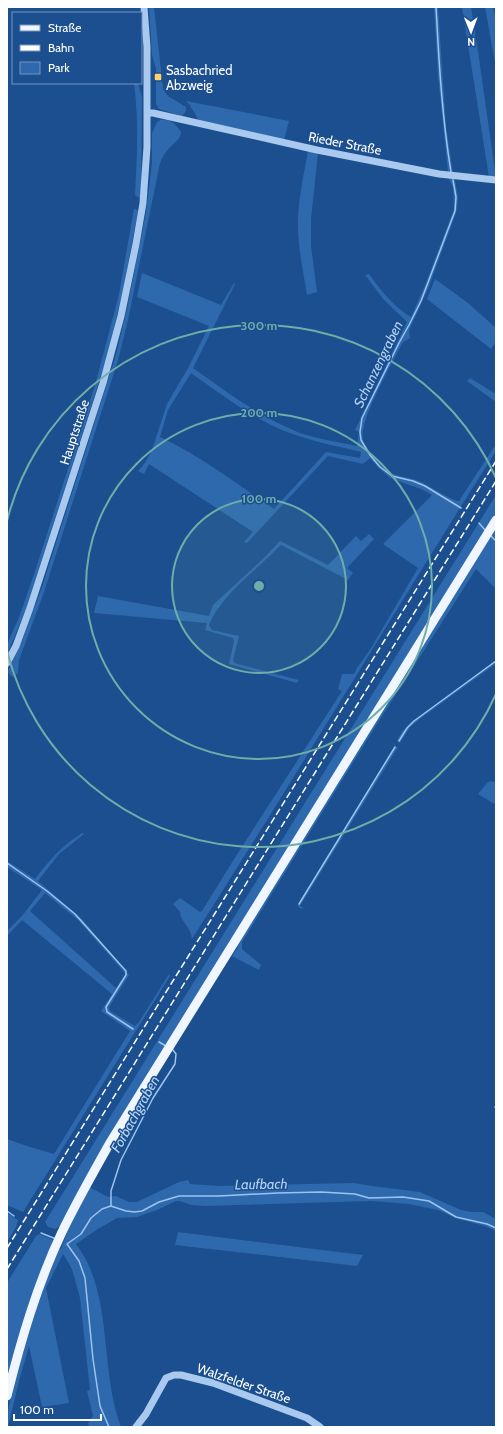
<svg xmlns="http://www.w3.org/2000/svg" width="503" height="1434" viewBox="0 0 503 1434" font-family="Cabin,sans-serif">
<rect width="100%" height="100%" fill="#1b4f8f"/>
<path fill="#2e69ad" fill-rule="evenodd" d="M149 7H154L163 89 168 96 186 107V111L182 116 159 109 156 104V69L152 55Z
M434 7H438L446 126 453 173 448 172 438 75Z
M462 7H471L478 51 496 178 489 177Z
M485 7H493L496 20V68Z
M134 83H138L142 98 141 196 139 198 135 195C137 158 139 120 134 83Z
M186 101 289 121 284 140 200 122 189 104Z
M160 120C170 119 176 124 181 132 181 140 172 144 167 151 164 154 162 158 160 163L128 320 118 360 44 592 19 660 18 673 13 677 9 674 8 671 23 638 42 587 116 355 127 309 146 212 152 163V133L157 122Z
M308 151 318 153 311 219V246L317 292 307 295C303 270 297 244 298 218 299 196 304 173 308 151Z
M448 177 454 178 455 180 458 198 457 210 428 289 409 330 410 338 403 342C393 361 358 422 363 440 365 447 379 464 385 469 395 477 408 477 419 481 432 487 443 496 457 501H459L496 444V451C393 613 295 778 192 939 190 926 183 924 180 914L181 913 173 904 180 898 200 912 202 911 229 867 342 691 338 689 342 674H354L357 668 371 648 418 568 383 544 432 495 421 489 390 478 378 467 370 458 363 464 328 456 247 543 244 542 253 532 149 464 144 474 138 471 145 463 152 450 167 404 188 368 209 326 137 297 142 273 221 305 234 283 235 284 193 368C228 393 260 417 300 433 318 439 338 442 357 446L359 432 355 430 407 322 384 300 365 275 369 274C381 291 393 306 411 317L426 283 454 209 453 187ZM191 373C222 395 252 418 287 432 311 441 336 446 361 452L360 458 326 452 274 509C237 484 201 456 160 437L168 410Z
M134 209H136L138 211 124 286 108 354 26 609 7 655V645L20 615 35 571 95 385 107 340 119 294Z
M435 279 468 303 496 328V342L491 349 427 299Z
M470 378 496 394V402L467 381Z
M496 495V513L410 651 60 1226 55 1229 48 1227 45 1222Z
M496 526V589L476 569 372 732 242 942V949L261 965 259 970 232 956 238 947 236 946Z
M369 534 374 539 347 568 353 573 348 580 281 545C259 568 221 595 209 625L212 630 239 636 233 660 234 663 299 680 297 683 229 664 234 641 233 638 205 630 207 623 94 613 98 596 209 616 213 605 265 557 280 541 328 565 356 536 361 541Z
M496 660V664L494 665 421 718 410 727 400 743 397 740 402 732 412 722Z
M394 747H398L300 906 305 909 299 908 298 905 299 903Z
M490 781 496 782V805L478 794 487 783Z
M82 833 84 834 59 854 38 881 82 919 129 975 109 1007 110 1011 135 1026 139 1022 169 974 170 976 23 1212 7 1205V1139L30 1147 54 1154 130 1031 101 1011 112 994 22 920 7 936V931L22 916 42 890 7 867V861L35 879C49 860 62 846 82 833ZM45 893 78 920 124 972 125 975 116 988 30 911Z
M188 1180 190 1184 219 1186 354 1183 372 1186 420 1192 461 1210 471 1212H483L496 1219V1231L485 1226 455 1218 438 1210 409 1204 371 1201 205 1206 191 1205 180 1201H176L157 1210 137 1217 117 1218 98 1229 76 1244C114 1294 99 1369 121 1427H89L88 1423 93 1416 87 1391 90 1390 80 1298 72 1269 63 1254 46 1288 69 1403 42 1407 29 1346 19 1381 8 1427H7V1416L11 1396 35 1308 59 1249H61L68 1230 89 1187 108 1197 116 1196 129 1202H137L179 1182Z
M7 1213 18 1220 16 1227 7 1242Z
M178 1232 363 1255 357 1266 175 1245Z
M39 1234 53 1240 52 1245 7 1382V1283L36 1236Z"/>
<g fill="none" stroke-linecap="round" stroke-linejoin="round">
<path stroke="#9cc4f0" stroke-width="1.5" d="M436 7C439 62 442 117 451 172
M453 180 456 197 455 211 421 301 409 325 399 343 362 418 360 432 361 440 370 455 380 467 392 476 413 481 425 486 461 508
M479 523 485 530
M491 536 496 541
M399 741 407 728 414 721 496 661
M7 863 47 891 75 914 126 971V975L106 1007 107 1012 133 1029
M299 904 395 747
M159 1042 166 1046
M495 1107 496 1106
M111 1206V1191L121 1160 153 1098 175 1064 176 1054 173 1050
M7 1211 14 1216
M41 1233 56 1239
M67 1244 81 1234 91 1218 102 1209 111 1206 126 1211 135 1212 142 1211 159 1202 179 1196H219L278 1193 321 1192 355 1194 369 1198 403 1197 429 1201 456 1217 487 1224 496 1228
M67 1244 79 1261 85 1278 93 1359 100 1406 109 1427"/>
<path stroke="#a9c9ee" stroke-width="7" d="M147 113H153L317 150 439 174 496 180
M7 663 16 646 30 608 103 383 121 316 136 244 143 203 147 147V47L144 7
M136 1427 146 1414 166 1378 174 1375H181L213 1383 307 1418 320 1427"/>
<path stroke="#f0f6ff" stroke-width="9" d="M7 1396C21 1340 37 1285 62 1232 77 1201 94 1171 111 1141L496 520"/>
<path stroke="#fff" stroke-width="1.5" stroke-dasharray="7 3" stroke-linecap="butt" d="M7 1248 496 461
M7 1269 496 481"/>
</g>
<circle cx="259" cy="586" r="87" fill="#6fada8" fill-opacity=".12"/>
<g fill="none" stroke="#6fada8" stroke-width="2">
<circle cx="259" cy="586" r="87"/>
<circle cx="259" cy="586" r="173"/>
<path d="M496 694A260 260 0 0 1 7 651M7 521A260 260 0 0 1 496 478"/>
</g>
<rect fill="#ffd166" stroke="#1b4f8f" stroke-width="1.5" x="154" y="73" width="8" height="8" rx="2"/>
<g text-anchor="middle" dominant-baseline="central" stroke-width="3" stroke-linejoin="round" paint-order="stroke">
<g font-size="13" fill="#fff" stroke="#1b4f8f" text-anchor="start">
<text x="166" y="70">Sasbachried<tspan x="166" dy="15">Abzweig</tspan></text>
</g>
<g font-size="13" fill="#fff" stroke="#1b4f8f">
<text transform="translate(345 143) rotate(11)">Rieder Straße</text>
<text transform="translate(74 432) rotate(-72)">Hauptstraße</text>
<text transform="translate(244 1383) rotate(19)">Walzfelder Straße</text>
</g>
<g font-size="14" font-style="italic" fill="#b5d3f5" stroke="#1b4f8f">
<text transform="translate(378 364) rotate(-64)">Schanzengraben</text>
<text transform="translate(135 1114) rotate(-61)">Forbachgraben</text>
<text transform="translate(261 1184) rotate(-1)">Laufbach</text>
</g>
</g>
<circle cx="259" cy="586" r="6" fill="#6fada8" stroke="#1b4f8f" stroke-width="2"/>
<g font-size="12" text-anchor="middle" font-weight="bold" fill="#6fada8" stroke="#1b4f8f" stroke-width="3" stroke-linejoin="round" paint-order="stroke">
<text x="259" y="330">300 m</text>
<text x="259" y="417">200 m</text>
<text x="259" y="503">100 m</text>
</g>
<rect width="503" height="1434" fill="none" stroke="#ffffff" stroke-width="16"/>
<rect x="12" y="12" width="130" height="72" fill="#1b4f8f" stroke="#7695bc"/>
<rect x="20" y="25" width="20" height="6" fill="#f0f6ff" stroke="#7695bc"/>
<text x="48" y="32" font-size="12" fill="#ffffff">Straße</text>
<rect x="20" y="45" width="20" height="6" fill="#ffffff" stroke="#7695bc"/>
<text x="48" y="52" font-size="12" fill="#ffffff">Bahn</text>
<rect x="20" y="62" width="20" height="12" fill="#2e69ad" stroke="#7695bc"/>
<text x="48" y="72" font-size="12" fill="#ffffff">Park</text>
<g transform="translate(471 32) rotate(179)" stroke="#1b4f8f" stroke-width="3" paint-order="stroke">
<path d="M0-3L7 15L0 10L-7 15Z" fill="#ffffff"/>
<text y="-6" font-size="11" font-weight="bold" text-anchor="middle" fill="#ffffff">N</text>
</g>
<path d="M14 1414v6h87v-6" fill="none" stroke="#ffffff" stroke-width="2"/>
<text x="20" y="1414" font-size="12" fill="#ffffff" stroke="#1b4f8f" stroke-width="3" paint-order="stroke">100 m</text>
</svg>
